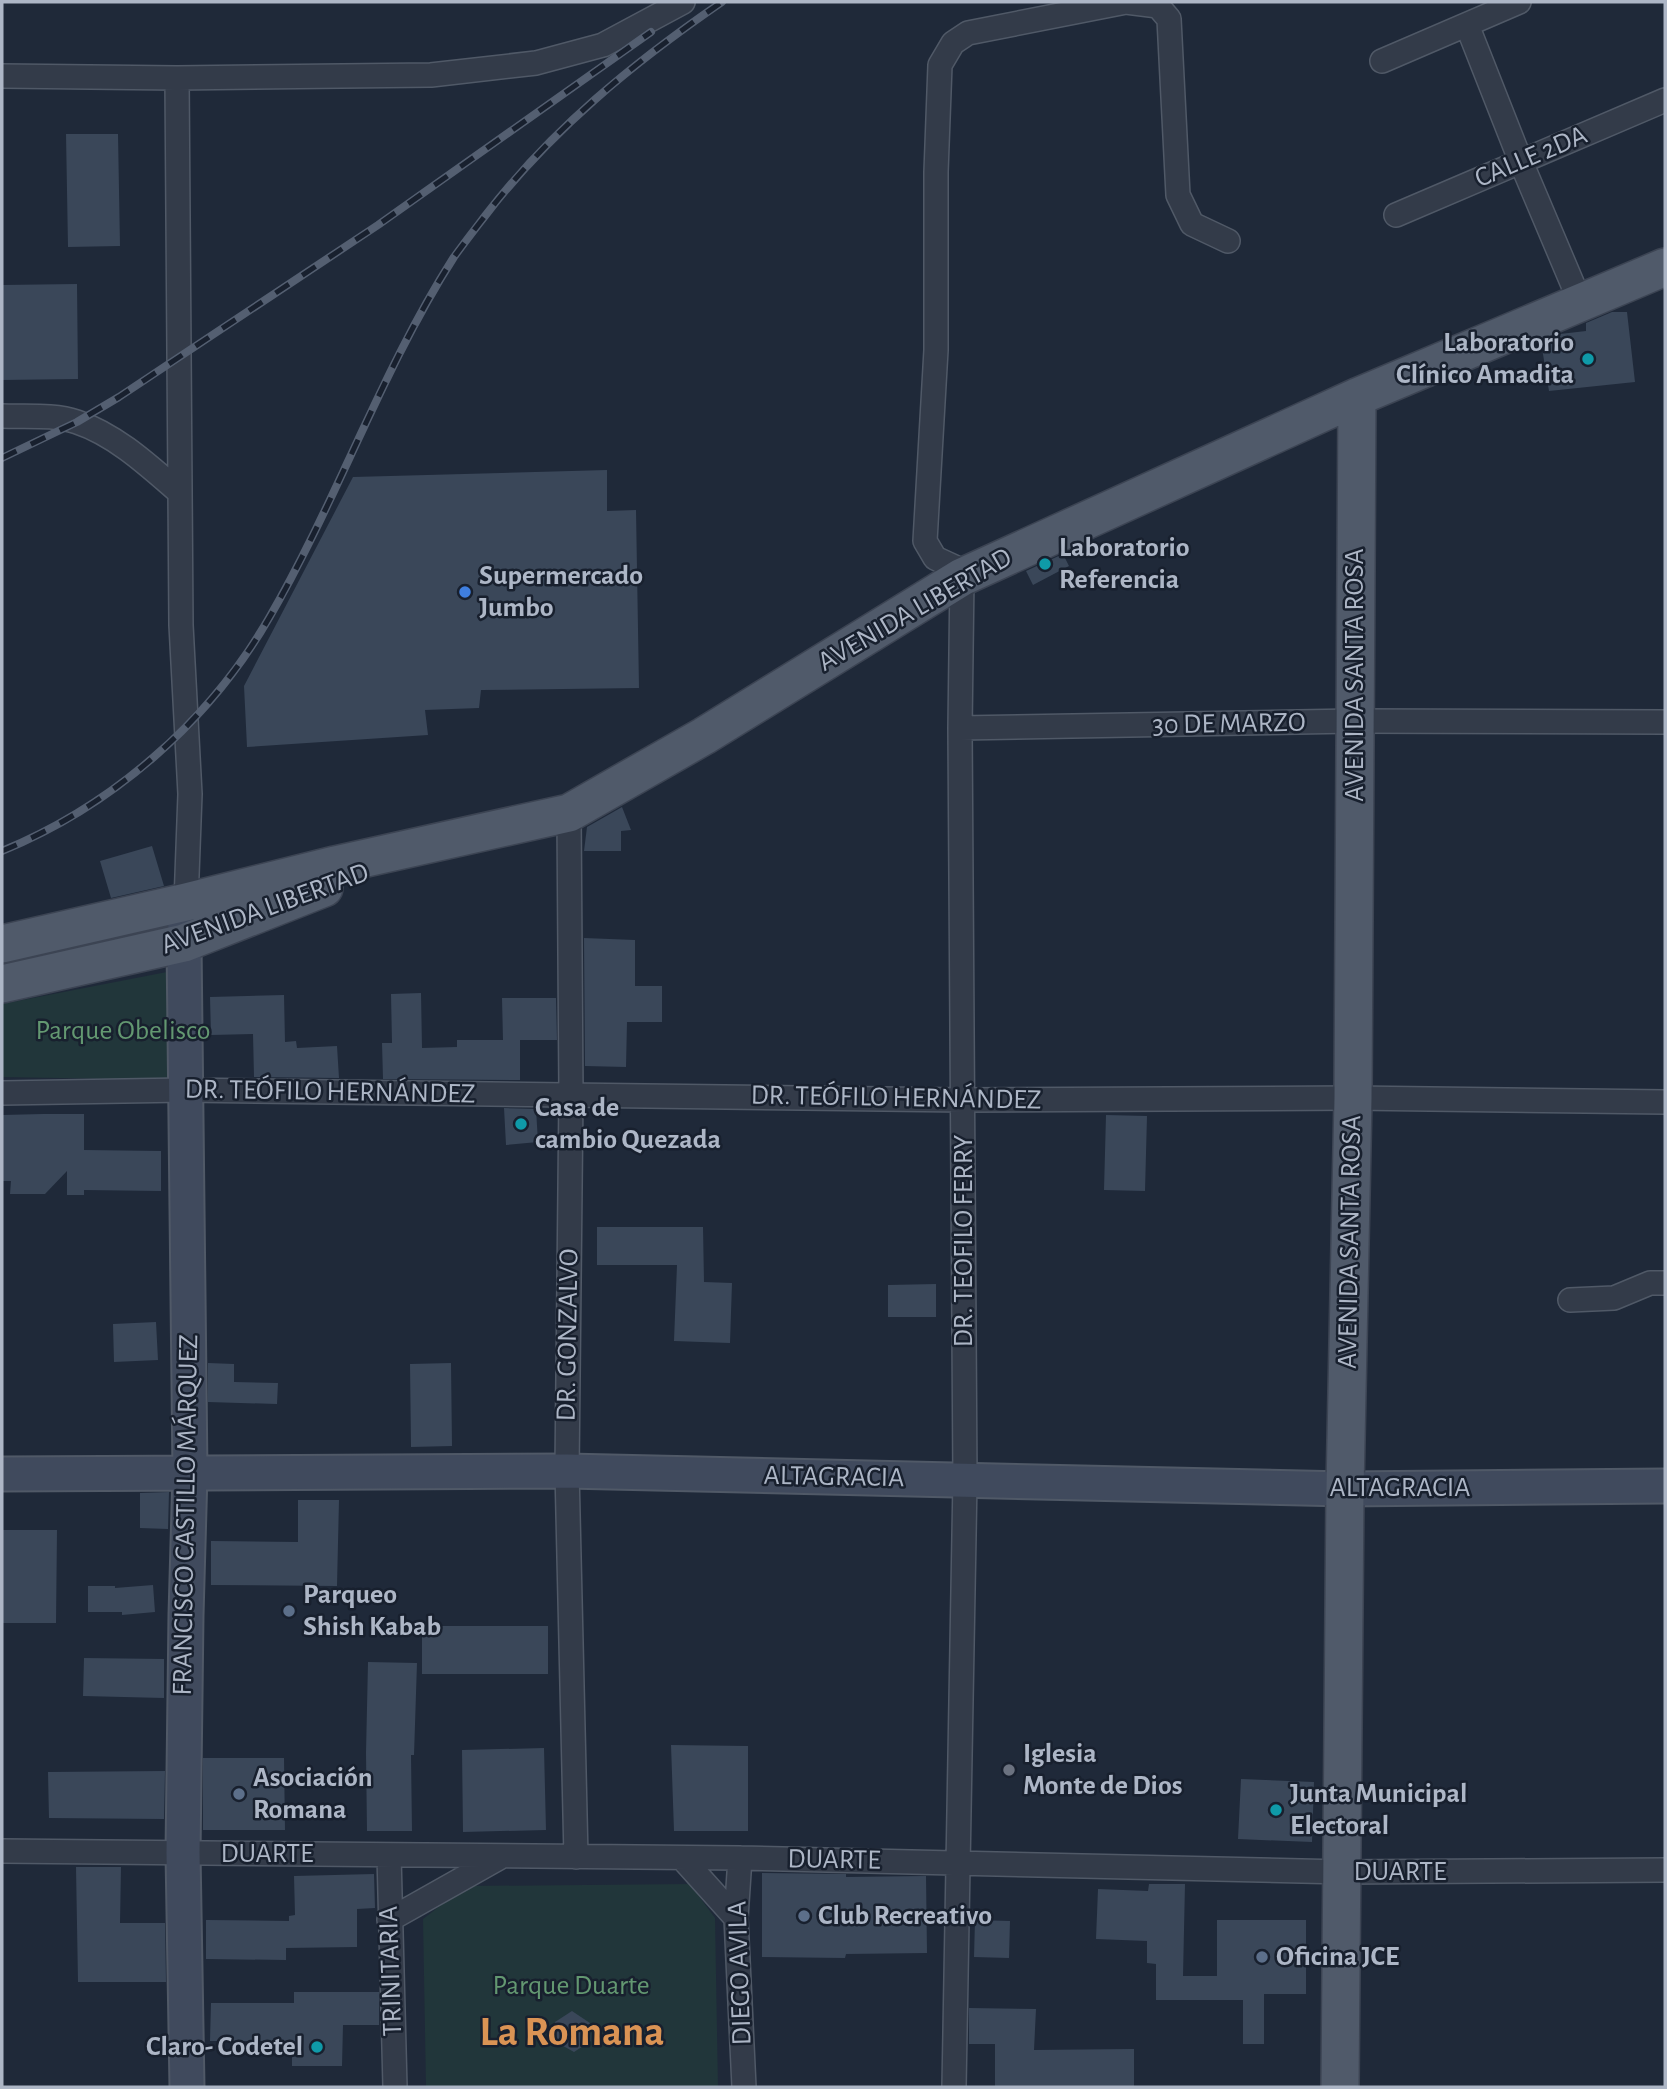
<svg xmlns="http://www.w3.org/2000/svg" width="1667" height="2089" viewBox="0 0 1667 2089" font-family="'Alegreya Sans',sans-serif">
<rect width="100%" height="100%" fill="#1f2939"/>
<path fill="#21363a" d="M172 971 174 1080 2 1077V1004Z
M690 1884 715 1918 718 2087H426L423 1919 466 1886Z"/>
<path fill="#3a4759" d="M66 134H118L120 246 68 247Z
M77 284 78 379 2 380V285Z
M1612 312H1627L1635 382 1549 391 1541 342 1560 334 1586 331V323Z
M607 470V511L636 510 639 688 481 690 479 708 425 710 428 735 247 747 244 686 353 477Z
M1063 554 1069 566 1033 585 1026 571Z
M622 807 631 830 621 831V851H584L587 827Z
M152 846 164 886 111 898 100 861Z
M584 938 635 940V986H662V1022H627L626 1067 585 1066Z
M421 993 422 1048 457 1047V1040H503L502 998H556L557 1040H520V1080L383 1079 382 1043H392L391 994Z
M284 995 285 1042 296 1041 297 1048 337 1046 339 1078 254 1077 253 1034 211 1035 210 997Z
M504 1108 536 1109 538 1142 506 1145Z
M43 1114H84V1150L161 1151V1191L84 1190V1195H67V1171L45 1194H10L11 1181H2V1115Z
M1106 1115 1147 1116 1145 1191 1104 1190Z
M597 1227H703L704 1282 732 1283 730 1343 674 1341 677 1265H597Z
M936 1284V1317H888V1285Z
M156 1322 158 1360 114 1362 113 1324Z
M208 1363 234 1364V1382L278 1383 277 1404 208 1402Z
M451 1363 452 1446 411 1447 410 1364Z
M169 1492 168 1529 140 1528V1493Z
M298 1500H339L337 1586 211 1585V1541L298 1542Z
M3 1530H57L56 1623H2Z
M153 1585 155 1612 122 1615V1612H88V1586H115V1588Z
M422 1626H548V1674H422Z
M84 1658 164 1659V1698L83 1696Z
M368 1662 417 1663 414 1755H411L412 1831H367L366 1753Z
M671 1745 748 1746V1831H674Z
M544 1748 546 1830 463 1832 462 1750Z
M203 1758H284L285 1830H203Z
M165 1771 164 1819 49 1818 48 1772Z
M1241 1779 1314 1782 1312 1842 1238 1839Z
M76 1867H121L120 1923H165L166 1982H78Z
M762 1873 846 1874V1877L926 1876 927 1953 846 1954 845 1958 762 1957Z
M374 1874 375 1908 357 1909V1947L286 1948V1960L206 1959V1920L289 1921V1916L295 1915 294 1876Z
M1149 1884H1185L1183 1976H1217V1920H1306V1994H1264V2044H1243V2000H1156V1964L1147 1963V1941L1096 1939 1098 1889 1148 1891Z
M975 1920 1010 1921 1009 1958 974 1957Z
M294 1992H379V2025H343L342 2066H292V2041H210L211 2003H294Z
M969 2008 1036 2009 1034 2050 1134 2049V2087H995V2044H969Z
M572 2011 590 2023 591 2041 574 2052 556 2042 555 2022Z"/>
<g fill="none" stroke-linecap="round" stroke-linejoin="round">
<g stroke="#505967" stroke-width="26">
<path id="street" d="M1467 25 1521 162 1581 304
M1382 61 1519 2
M2 76 177 78 431 75 536 63 603 45 683 2
M177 78 181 625 190 794 186 902
M1396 215 1665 100
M2 416C26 417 54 414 77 422 116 435 149 466 179 492
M960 728 1354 721 1665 722
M569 813 571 1094 567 1471 576 1857
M2 1093 185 1090 964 1100 1353 1098 1665 1102
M1570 1300 1614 1298 1650 1283H1665
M2 1851 740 1858 1344 1872 1665 1870
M389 1855 395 2087
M682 1858 736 1918
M740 1858 736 1918 744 2087
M389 1920 499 1858
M954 2087 965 1480 960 728 962 577 961 570 935 558 925 541 936 350V172L940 65 953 43 968 33 1126 2 1158 6 1169 19 1178 195 1192 224 1228 241"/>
</g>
<g stroke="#505967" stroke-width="37">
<path id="secondary" d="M186 902 184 943 190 1473 186 1615 183 1853 187 2087
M2 1474 567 1471 1345 1489 1665 1486"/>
</g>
<g stroke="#3c4453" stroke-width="40">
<path id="primary" d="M2 944 186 902 335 865 569 813 704 736 962 577 1357 397 1665 267
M2 984 184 943 324 888
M1340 2087 1345 1489 1353 1098 1357 397"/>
</g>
<use href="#street" stroke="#333b49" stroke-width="23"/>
<use href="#secondary" stroke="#404a5d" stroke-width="33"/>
<use href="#primary" stroke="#505a6a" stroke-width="37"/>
<g stroke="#545f71" stroke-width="8">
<path id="rail" d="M2 458 77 422 119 397 378 225 651 32
M2 851C112 806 209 722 269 618 337 501 381 371 454 257 464 243 475 229 485 216 551 130 633 63 722 2"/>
</g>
<use href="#rail" stroke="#18202e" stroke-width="5" stroke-dasharray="16" stroke-linecap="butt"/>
</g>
<g fill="#0f9aa8" stroke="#18202e" stroke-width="2.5">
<circle cx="1588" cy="359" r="7"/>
<circle cx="1045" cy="564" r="7"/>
<circle cx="521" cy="1124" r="7"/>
<circle cx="1276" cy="1810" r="7"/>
<circle cx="317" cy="2047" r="7"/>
</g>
<circle fill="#3f7fe0" stroke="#18202e" stroke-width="2.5" cx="465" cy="592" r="7"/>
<g fill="#5c6f8a" stroke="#18202e" stroke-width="2.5">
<circle cx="289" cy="1611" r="7"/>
<circle cx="239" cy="1794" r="7"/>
<circle cx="804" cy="1916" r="7"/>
<circle cx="1262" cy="1957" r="7"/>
</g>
<circle fill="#6b7280" stroke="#18202e" stroke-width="2.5" cx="1009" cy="1770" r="7"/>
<g text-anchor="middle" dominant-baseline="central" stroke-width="5" stroke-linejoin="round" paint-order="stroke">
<g font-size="28" fill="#adb6c6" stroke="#18202e">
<text transform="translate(1531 157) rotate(-23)">CALLE 2DA</text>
<text transform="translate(915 610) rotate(-30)">AVENIDA LIBERTAD</text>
<text transform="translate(1355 675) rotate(-90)">AVENIDA SANTA ROSA</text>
<text transform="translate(1229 724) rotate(-1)">30 DE MARZO</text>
<text transform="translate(265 909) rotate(-20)">AVENIDA LIBERTAD</text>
<text transform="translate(330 1092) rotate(1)">DR. TEÓFILO HERNÁNDEZ</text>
<text transform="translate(896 1098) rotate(1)">DR. TEÓFILO HERNÁNDEZ</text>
<text transform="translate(964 1241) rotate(-90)">DR. TEOFILO FERRY</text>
<text transform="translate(1350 1242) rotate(-89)">AVENIDA SANTA ROSA</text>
<text transform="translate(568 1335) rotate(-89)">DR. GONZALVO</text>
<text transform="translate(834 1477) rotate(1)">ALTAGRACIA</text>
<text x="1400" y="1488">ALTAGRACIA</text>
<text transform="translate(186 1515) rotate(-89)">FRANCISCO CASTILLO MÁRQUEZ</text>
<text x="267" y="1854">DUARTE</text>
<text transform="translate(834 1860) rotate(1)">DUARTE</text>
<text x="1400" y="1872">DUARTE</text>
<text transform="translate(391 1971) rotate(-92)">TRINITARIA</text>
<text transform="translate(740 1973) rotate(-92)">DIEGO AVILA</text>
</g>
<g font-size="28" font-weight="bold" fill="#adb6c6" stroke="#18202e" text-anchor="start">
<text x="1574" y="343" text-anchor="end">Laboratorio<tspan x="1574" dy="32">Clínico Amadita</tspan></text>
<text x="1059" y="548">Laboratorio<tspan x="1059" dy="32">Referencia</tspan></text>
<text x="479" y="576">Supermercado<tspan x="479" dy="32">Jumbo</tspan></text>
<text x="535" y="1108">Casa de<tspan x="535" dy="32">cambio Quezada</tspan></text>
<text x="303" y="1595">Parqueo<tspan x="303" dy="32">Shish Kabab</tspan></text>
<text x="1023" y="1754">Iglesia<tspan x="1023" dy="32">Monte de Dios</tspan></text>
<text x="253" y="1778">Asociación<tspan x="253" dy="32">Romana</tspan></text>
<text x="1290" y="1794">Junta Municipal<tspan x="1290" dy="32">Electoral</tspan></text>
<text x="818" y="1916">Club Recreativo</text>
<text x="1276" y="1957">Oficina JCE</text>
<text x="303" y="2047" text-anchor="end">Claro- Codetel</text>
</g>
<g font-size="28" fill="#639871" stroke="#18202e">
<text x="123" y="1031">Parque Obelisco</text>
<text x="571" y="1986">Parque Duarte</text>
</g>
<g font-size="42" font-weight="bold" fill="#da9354" stroke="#18202e">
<text x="572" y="2032">La Romana</text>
</g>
</g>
<rect width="1667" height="2089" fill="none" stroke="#adb6c6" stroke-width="7"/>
</svg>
